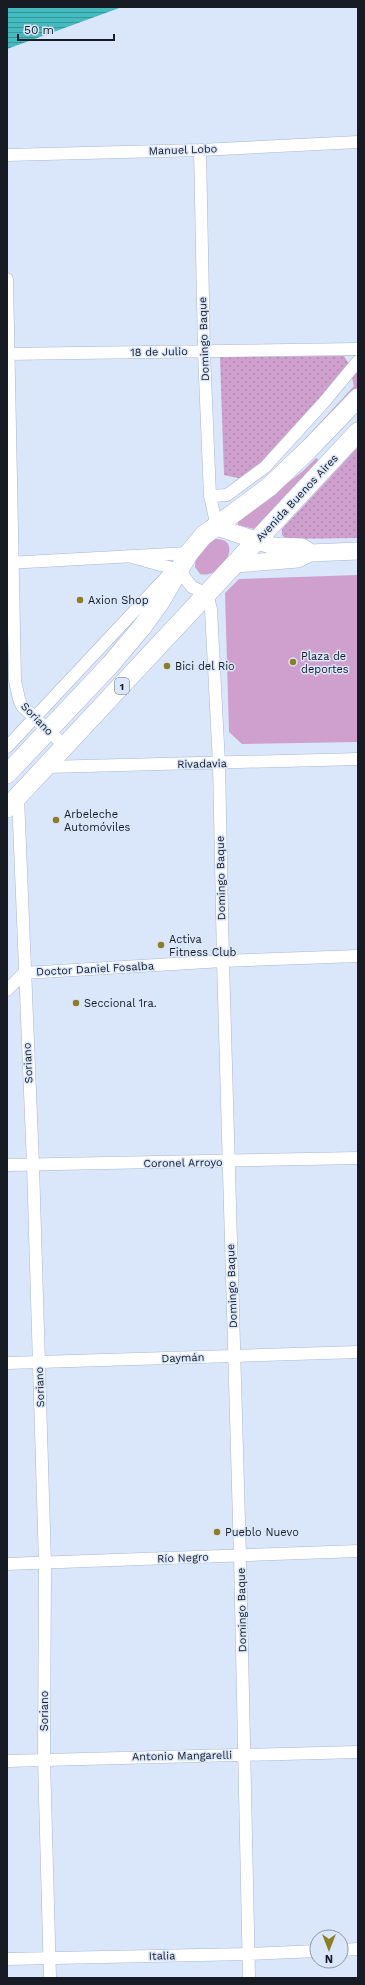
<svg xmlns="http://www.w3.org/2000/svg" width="365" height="1985" viewBox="0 0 365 1985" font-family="'Work Sans',sans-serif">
<defs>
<pattern id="park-dots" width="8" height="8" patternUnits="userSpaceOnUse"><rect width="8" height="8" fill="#cfa0cd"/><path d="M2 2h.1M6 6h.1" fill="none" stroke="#b189b0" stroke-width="1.8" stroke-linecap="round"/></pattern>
<pattern id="water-rules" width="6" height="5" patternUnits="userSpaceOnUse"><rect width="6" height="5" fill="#44bbbe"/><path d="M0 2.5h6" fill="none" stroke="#38979a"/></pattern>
</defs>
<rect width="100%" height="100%" fill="#dae6fa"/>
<path fill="#cfa0cd" d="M358 369V389L309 441 306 438 354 386 352 378Z
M316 458 322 462 254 529 238 525V521L303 471Z
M215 539C245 538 222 580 200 574L195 567C195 554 204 545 215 539Z
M358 575V742L242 744 229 732 225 593 239 579Z"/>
<path fill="url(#park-dots)" d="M344 356 350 366 261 464 242 479 224 475 220 357Z
M358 447V538L286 539 282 535V529Z"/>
<path fill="url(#water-rules)" d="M7 7H122L7 49Z"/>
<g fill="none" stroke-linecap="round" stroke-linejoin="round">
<g stroke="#a9b7d0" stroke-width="13">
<path id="street" d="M200 150 204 352 210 496 217 527
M7 155 200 150 358 142
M7 279 15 681 19 699 22 706 65 746
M7 354 358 349
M210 496 227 495 265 467 325 401 358 361
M128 556 179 570 192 587 207 594 211 609 219 764 223 961 240 1556 249 1978
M7 563 189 553
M7 747 170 573
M46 767 358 759
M18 797 33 1165 45 1564 44 1760 50 1978
M7 990 24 973 223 961 358 956
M7 1165 358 1158
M7 1363 358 1352
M7 1564 358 1551
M7 1761 358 1752
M341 1950 358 1949
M7 1959 248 1954 317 1951"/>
</g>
<g stroke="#a9b7d0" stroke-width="18">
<path id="secondary" d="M217 527 273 546 302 547 308 551
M236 564 298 559 310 553 358 551"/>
</g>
<g stroke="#a9b7d0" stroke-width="20">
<path id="primary" d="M7 774 110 665 142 627 160 602 189 553 203 536 269 487 309 449 358 398
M7 808 358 432"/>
</g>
<use href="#street" stroke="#fff" stroke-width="12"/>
<use href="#secondary" stroke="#fff" stroke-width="17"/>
<use href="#primary" stroke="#fff" stroke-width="19"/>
</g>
<g fill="#8d7d23" stroke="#dae6fa" stroke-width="1.5">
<circle cx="80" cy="600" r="4"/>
<circle cx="293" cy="662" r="4"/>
<circle cx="167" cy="666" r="4"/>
<circle cx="56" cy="820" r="4"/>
<circle cx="161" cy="945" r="4"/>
<circle cx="76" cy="1003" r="4"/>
<circle cx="217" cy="1532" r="4"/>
</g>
<g text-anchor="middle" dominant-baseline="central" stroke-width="3" stroke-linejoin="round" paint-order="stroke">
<rect fill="#dae6fa" stroke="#515864" stroke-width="1" x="115" y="678" width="14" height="16" rx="3"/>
<g font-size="10" font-weight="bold" fill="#161b24">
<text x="122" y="686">1</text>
</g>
<g font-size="11" fill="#161b24" stroke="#dae6fa">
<text transform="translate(183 150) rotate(-2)">Manuel Lobo</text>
<text transform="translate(204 339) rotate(-92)">Domingo Baque</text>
<text transform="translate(159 352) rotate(-1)">18 de Julio</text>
<text transform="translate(297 498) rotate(-47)">Avenida Buenos Aires</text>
<text transform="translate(37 719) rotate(46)">Soriano</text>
<text transform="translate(202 764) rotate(-1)">Rivadavia</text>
<text transform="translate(221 878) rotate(-91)">Domingo Baque</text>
<text transform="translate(95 969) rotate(-3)">Doctor Daniel Fosalba</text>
<text transform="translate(28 1063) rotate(-93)">Soriano</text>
<text transform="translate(183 1163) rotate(-1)">Coronel Arroyo</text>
<text transform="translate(232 1286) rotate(-92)">Domingo Baque</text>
<text transform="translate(183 1358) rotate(-2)">Daymán</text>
<text transform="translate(40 1387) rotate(-92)">Soriano</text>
<text transform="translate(183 1558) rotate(-2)">Río Negro</text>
<text transform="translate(242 1610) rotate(-91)">Domingo Baque</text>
<text transform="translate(44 1711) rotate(-90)">Soriano</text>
<text transform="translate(182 1756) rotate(-1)">Antonio Mangarelli</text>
<text transform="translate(162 1956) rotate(-1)">Italia</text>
</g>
<g font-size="11" fill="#161b24" stroke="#dae6fa" text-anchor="start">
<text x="88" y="600">Axion Shop</text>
<text x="301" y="656">Plaza de<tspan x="301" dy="13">deportes</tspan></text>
<text x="175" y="666">Bici del Rio</text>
<text x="64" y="814">Arbeleche<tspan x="64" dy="13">Automóviles</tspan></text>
<text x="169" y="939">Activa<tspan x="169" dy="13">Fitness Club</tspan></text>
<text x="84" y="1003">Seccional 1ra.</text>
<text x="225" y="1532">Pueblo Nuevo</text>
</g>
</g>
<rect width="365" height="1985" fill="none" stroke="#161b24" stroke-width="16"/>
<g transform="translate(329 1949) rotate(180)"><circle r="19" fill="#dae6fa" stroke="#8c95a4"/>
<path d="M0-3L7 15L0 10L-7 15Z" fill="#8d7d23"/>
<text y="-6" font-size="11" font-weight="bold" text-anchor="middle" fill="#161b24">N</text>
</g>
<path d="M18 34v6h96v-6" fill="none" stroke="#161b24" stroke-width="2"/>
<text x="24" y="34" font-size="12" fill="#161b24" stroke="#dae6fa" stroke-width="3" paint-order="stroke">50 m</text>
</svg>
